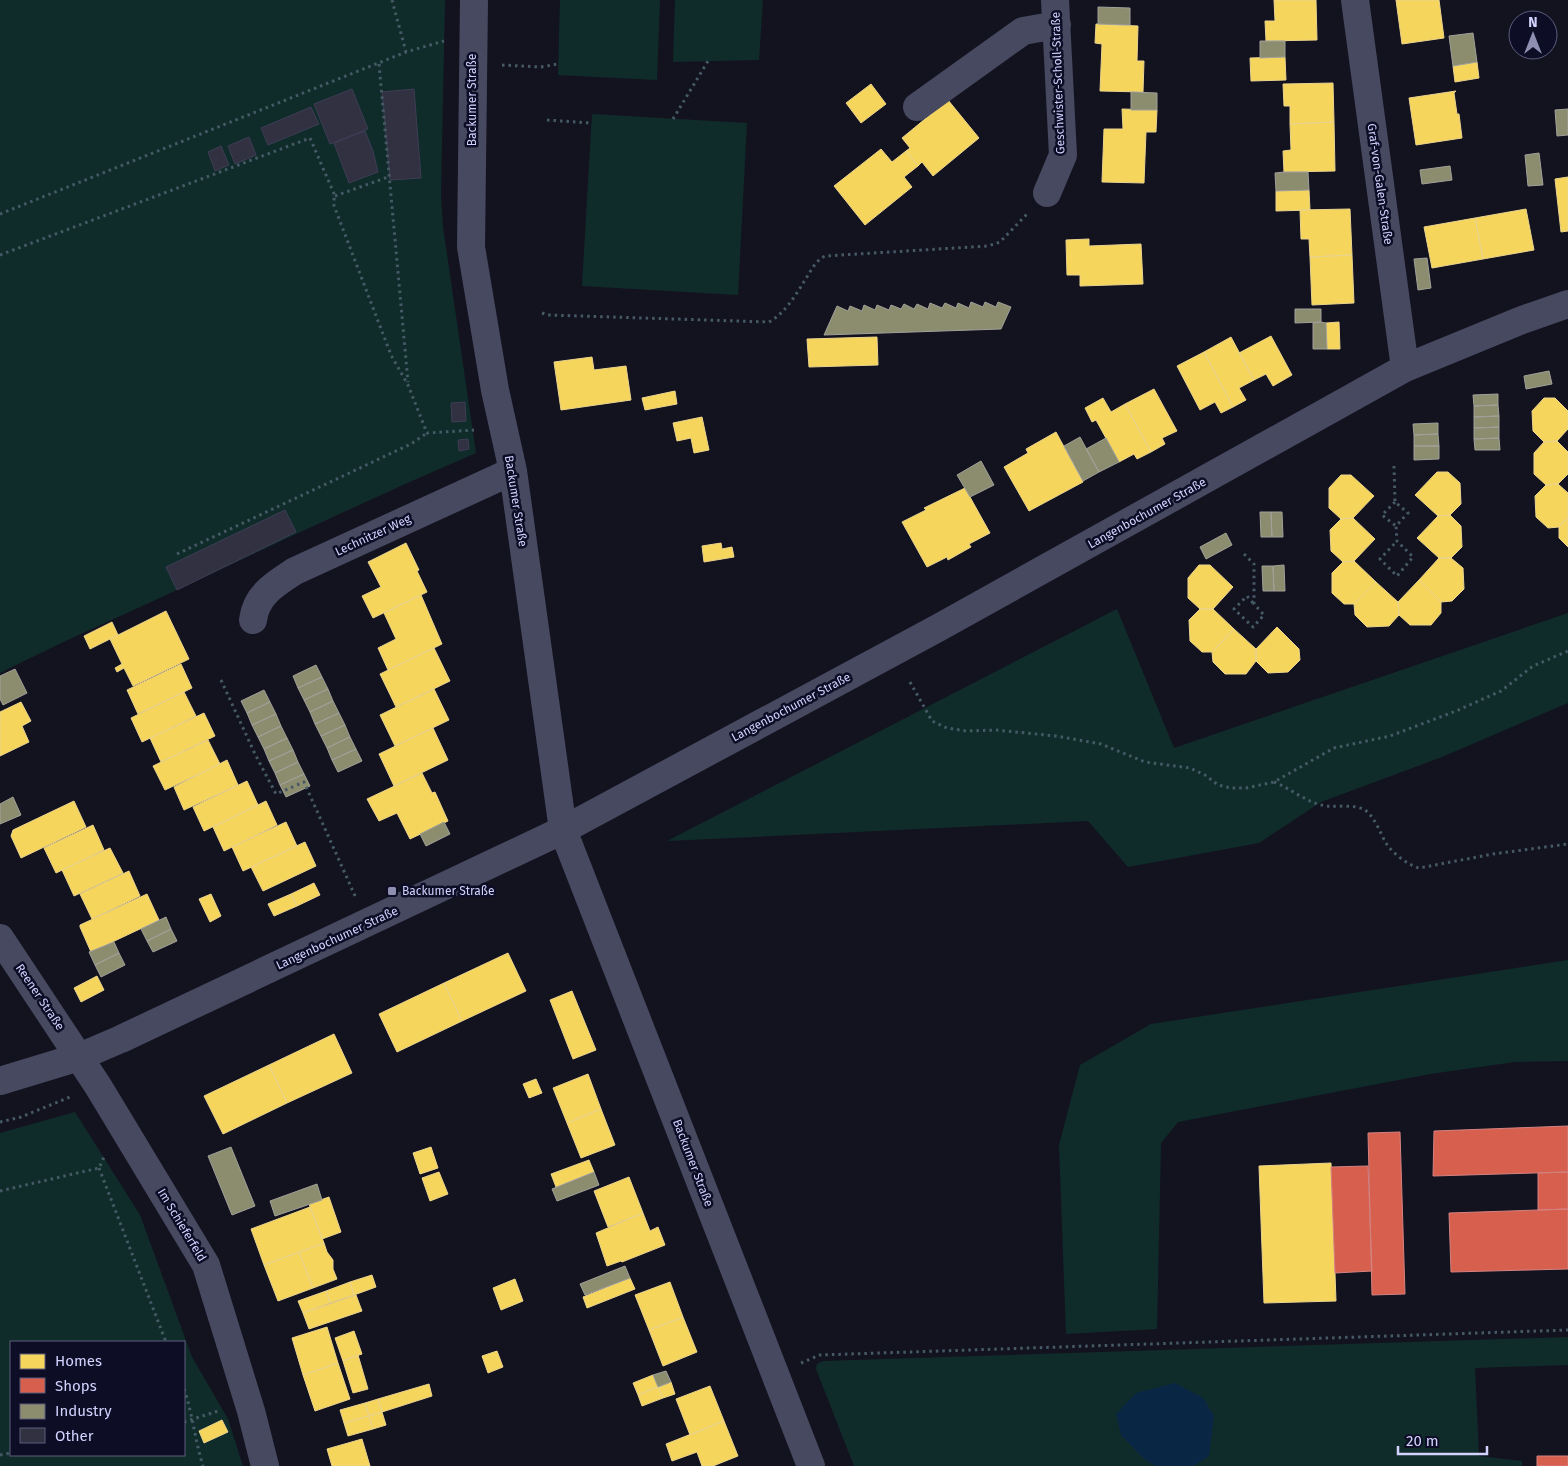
<svg xmlns="http://www.w3.org/2000/svg" width="1568" height="1466" viewBox="0 0 1568 1466" font-family="'Fira Sans',sans-serif">
<rect width="100%" height="100%" fill="#131320"/>
<path fill="#102c2a" fill-rule="evenodd" d="M0 0H445L441 194 443 227 476 453C376 496 277 543 179 589 119 617 59 643 0 673Z
M560 0H660L657 80 558 75Z
M675 0H763L759 60 673 62Z
M592 114 747 123 738 295 582 286Z
M1117 609 1174 748 1568 613V703L1442 757 1321 802 1259 843 1128 867 1088 821 667 841Z
M1568 960V1061L1515 1062 1430 1074 1178 1122 1161 1143 1157 1329 1066 1334 1059 1145 1080 1065 1151 1024Z
M75 1112 140 1215 192 1357 228 1419 243 1466H0V1133ZM11 1342H184V1455H11Z
M1568 1337V1365L1475 1368 1479 1456 1522 1461V1466H854L816 1369 817 1364 823 1361Z"/>
<path fill="#092645" d="M1175 1383 1203 1398 1214 1416 1209 1456 1193 1466H1156L1145 1460 1121 1435 1116 1414 1136 1393Z"/>
<path fill="#f6d55c" stroke="#ebd48d" d="M1274 0H1316L1317 40 1266 41 1265 21H1275Z
M1396 0H1439L1444 38 1402 44Z
M1096 24 1138 26 1137 61H1144L1143 92 1100 91 1102 44 1095 43Z
M1285 57 1286 80 1251 81 1250 58Z
M1477 62 1479 78 1455 82 1453 66Z
M1333 83 1334 122 1290 124V106H1284L1283 84Z
M871 84 886 104 861 123 846 103Z
M1456 91 1454 93 1457 114H1459L1462 138 1416 145 1409 98Z
M948 100 979 138 933 176 922 162 918 166 906 151 910 148 902 138Z
M1122 109 1157 110 1156 132H1146L1144 183 1102 182 1104 129H1123Z
M1334 122 1335 171 1284 172 1283 151 1291 150 1290 124Z
M881 149 892 162 906 151 918 166 904 177 912 187 865 225 834 186Z
M1568 177V231L1561 232 1555 179Z
M1309 190 1310 210 1276 211V191Z
M1350 209 1352 255 1310 257 1309 239H1301L1300 210Z
M1526 209 1534 250 1483 259 1475 218Z
M1475 218 1483 259 1432 268 1424 227Z
M1089 239V246L1141 244 1143 284 1080 286V275H1067L1066 240Z
M1352 255 1354 303 1312 305 1310 257Z
M1339 322 1340 349H1327L1326 323Z
M1271 336 1292 375 1273 386 1266 374 1254 380 1239 353Z
M877 337 878 365 809 367 807 339Z
M1231 337 1254 380 1239 388 1246 400 1233 407 1204 352Z
M1204 352 1233 407 1221 413 1215 402 1200 410 1177 366Z
M592 357 594 370 626 366 631 400 561 410 554 362Z
M1154 389 1177 431 1162 438 1165 444 1151 452 1125 404Z
M675 391 677 404 645 410 642 398Z
M1103 398 1111 412 1125 404 1151 452 1137 459 1134 454 1119 462 1096 420 1092 422 1085 408Z
M1544 398H1555L1568 411V429L1557 441 1544 442 1533 431 1532 411Z
M702 417 709 450 694 453 691 438 677 441 673 423Z
M1056 432 1083 482 1029 511 1004 467 1028 453 1026 449Z
M1557 441 1568 452V474L1558 484 1546 485 1534 474V453L1544 442Z
M1437 472H1448L1460 483 1461 504 1450 515 1438 516 1415 495Z
M1341 475H1351L1374 496 1353 518 1341 519 1329 508V488Z
M1558 484 1568 493V517L1559 527 1548 528 1536 517 1535 496 1546 485Z
M965 488 990 533 969 544 971 547 948 560 947 557 927 567 902 522 926 510 924 508Z
M1450 515 1461 526 1462 547 1451 558H1439L1417 538 1438 516Z
M1568 517V547L1559 538V527Z
M1353 518 1375 539 1354 561 1343 562 1331 551 1330 530 1341 519Z
M406 543 419 570 417 571 427 592 373 618 362 596 381 587 368 562Z
M721 543 722 549 732 547 734 557 704 562 702 546Z
M1439 558H1451L1463 568 1464 589 1452 601 1441 602 1419 580Z
M1354 561 1376 582 1354 604H1344L1332 593V573L1343 562Z
M1199 565H1210L1233 587 1213 609H1200L1188 598V578Z
M1419 580 1441 602V613L1431 625H1410L1399 615 1398 602Z
M1376 582 1398 602 1399 615 1389 626 1367 627 1355 615 1354 604Z
M421 595 442 644 388 670 378 648 396 639 384 613Z
M1200 609H1213L1234 629 1212 652H1202L1190 641 1189 620Z
M166 611 189 659 133 686 124 668 117 672 115 668 122 664 110 639Z
M112 622 118 635 90 649 84 636Z
M1277 627 1299 649 1300 660 1288 672 1268 673 1256 661V649Z
M1234 629 1256 649V661L1246 674H1225L1213 662 1212 652Z
M434 648 450 681 396 707 380 674Z
M181 664 192 688 138 714 127 690Z
M434 689 449 720 395 746 380 715Z
M184 692 196 716 142 742 131 718Z
M21 702 31 721 22 726 29 742 0 756V712Z
M204 713 215 736 161 762 150 738Z
M433 728 448 760 394 786 379 754Z
M208 740 220 764 165 790 153 766Z
M227 760 238 785 184 810 174 787Z
M422 773 432 793 435 792 448 821 410 839 397 813 379 821 367 799Z
M247 781 258 805 204 831 193 807Z
M74 801 86 827 21 858 11 836 13 830Z
M266 801 277 825 224 851 213 827Z
M286 822 297 846 243 871 232 847Z
M93 825 104 850 56 873 44 848Z
M305 842 316 866 263 891 251 867Z
M110 848 123 873 74 896 62 870Z
M129 871 140 896 92 919 80 894Z
M314 883 320 895 297 906 291 894Z
M147 894 159 920 91 952 80 927V925Z
M211 894 221 916 210 922 199 899Z
M291 894 297 906 274 916 268 904Z
M508 953 526 991 462 1021 444 983Z
M97 976 104 990 81 1002 74 988Z
M444 983 462 1021 397 1052 379 1014Z
M572 991 596 1050 573 1059 550 1000Z
M334 1034 352 1073 287 1103 269 1065Z
M269 1065 287 1103 223 1134 204 1096Z
M588 1074 601 1109 567 1123 553 1088Z
M536 1079 542 1093 529 1098 523 1084Z
M601 1109 615 1145 581 1158 567 1123Z
M431 1147 438 1168 420 1174 413 1153Z
M589 1160 594 1172 556 1187 551 1174Z
M1331 1163 1336 1301 1264 1303 1259 1166Z
M439 1172 448 1194 430 1201 422 1178Z
M629 1177 643 1213 608 1227 594 1191Z
M329 1197 341 1232 322 1239 309 1204Z
M310 1207 324 1243 264 1265 251 1229Z
M643 1213 650 1231 658 1227 665 1245 622 1262 621 1261 607 1266 596 1233Z
M324 1243 327 1252 333 1260V1269L337 1279 313 1288 299 1252Z
M299 1252 313 1288 278 1301 264 1265Z
M372 1275 376 1287 354 1295 350 1282Z
M630 1278 635 1289 587 1308 583 1297Z
M515 1279 523 1301 501 1310 493 1288Z
M350 1282 354 1295 330 1303 326 1291Z
M670 1282 683 1317 649 1330 635 1295Z
M326 1291 330 1303 303 1313 298 1301Z
M356 1295 362 1311 309 1329 303 1313Z
M683 1317 697 1352 663 1366 649 1330Z
M327 1327 338 1363 303 1375 292 1338Z
M354 1331 362 1354 343 1361 335 1338Z
M497 1351 503 1367 488 1373 482 1356Z
M358 1355 368 1389 353 1393 343 1361Z
M338 1363 350 1399 315 1411 303 1375Z
M653 1375 658 1387 638 1395 633 1383Z
M671 1382 675 1394 663 1398 658 1387Z
M429 1384 432 1396 382 1412 378 1399Z
M710 1386 724 1421 690 1435 676 1399Z
M658 1387 663 1398 642 1406 638 1395Z
M378 1399 382 1412 369 1416 365 1403Z
M365 1403 369 1416 344 1423 340 1410Z
M382 1412 386 1425 373 1429 369 1416Z
M369 1416 373 1429 348 1436 344 1423Z
M222 1420 228 1432 204 1443 199 1431Z
M724 1421 738 1456 713 1466H702L697 1452 672 1461 666 1444Z
M362 1439 370 1466H332L327 1449Z"/>
<path fill="#d6604d" stroke="#d58282" d="M1568 1126V1172L1433 1176 1434 1131Z
M1400 1132 1405 1294 1372 1295 1368 1133Z
M1368 1166 1372 1271 1335 1273 1331 1167Z
M1568 1172V1209L1538 1210V1173Z
M1568 1209V1269L1451 1272 1449 1213Z
M1537 1456H1568V1466H1537Z"/>
<path fill="#8c8c6e" stroke="#a1a19a" d="M1098 7 1130 8V25L1098 24Z
M1473 33 1477 62 1453 66 1449 36Z
M1260 41H1285V57L1260 58Z
M1131 92 1157 93V110H1131Z
M1568 109V135L1557 136 1555 110Z
M1539 153 1543 185 1528 186 1525 155Z
M1450 166 1452 180 1422 184 1420 170Z
M1284 172H1308L1309 190 1276 191 1275 173Z
M1427 258 1431 288 1418 290 1414 259Z
M971 302 983 307 985 302 996 307 998 302 1011 307 1001 329 824 335 837 306 848 311 850 306 862 311 864 305 875 310 877 305 889 310 891 305 901 309 904 304 914 309 917 304 928 309 930 303 942 308 945 303 956 308 958 303 969 308Z
M1295 309H1321V322L1295 323Z
M1321 322 1326 323 1327 349H1313V323Z
M1549 371 1552 384 1526 389 1524 376Z
M1498 394V405L1474 406 1473 395Z
M1498 405 1499 416 1474 417V406Z
M1499 416V427L1474 428V417Z
M1438 423V434L1414 435 1413 424Z
M1499 427V438L1474 439V428Z
M1438 434 1439 446H1414V435Z
M1080 437 1099 472 1083 481 1064 446Z
M1106 438 1119 462 1099 472 1086 449Z
M1499 438 1500 450H1475L1474 439Z
M1414 446H1439V459L1414 460Z
M981 461 994 485 970 497 957 475Z
M1260 512H1271L1272 537H1261Z
M1271 512H1282L1283 537H1272Z
M1226 533 1232 545 1206 559 1200 547Z
M1284 565 1285 591H1274L1273 566Z
M1262 566H1273L1274 591H1263Z
M316 665 322 677 298 688 293 676Z
M15 669 27 693 3 705 0 699V676Z
M322 677 328 689 304 700 298 688Z
M328 689 333 701 310 712 304 700Z
M264 690 270 702 247 713 241 701Z
M333 701 339 713 315 724 310 712Z
M270 702 276 714 252 725 247 713Z
M339 713 345 725 321 736 315 724Z
M276 714 281 726 258 737 252 725Z
M345 725 350 737 327 748 321 736Z
M281 726 287 738 264 749 258 737Z
M350 737 356 749 332 760 327 748Z
M287 738 293 750 269 761 264 749Z
M356 749 362 761 338 772 332 760Z
M293 750 298 762 275 773 269 761Z
M298 762 304 774 280 785 275 773Z
M304 774 310 786 286 797 280 785Z
M13 797 21 815 0 824V804Z
M444 822 450 834 426 846 420 834Z
M166 917 171 929 147 941 141 929Z
M171 929 177 941 153 952 147 941Z
M114 942 119 953 95 965 89 952Z
M119 953 125 965 101 977 95 965Z
M231 1147 255 1206 232 1215 208 1156Z
M594 1172 599 1185 557 1201 552 1189Z
M317 1184 322 1200 275 1216 270 1201Z
M625 1266 630 1278 585 1295 580 1284Z
M666 1371 671 1382 658 1387 653 1375Z"/>
<path fill="#313142" stroke="#3e3d55" d="M352 89 368 129 330 144 314 104Z
M414 89 421 178 390 180 382 92Z
M311 107 319 124 268 145 261 128Z
M365 131 373 151 378 172 349 183 334 143Z
M249 137 256 155 235 164 228 146Z
M221 146 229 165 215 171 208 152Z
M465 402 466 421 452 422 451 403Z
M468 439 469 449 459 451 458 440Z
M285 510 296 532 177 590 166 567Z"/>
<g fill="none" stroke-linecap="round" stroke-linejoin="round">
<path stroke="#465a66" stroke-width="3" stroke-dasharray="2.5 4" stroke-linecap="butt" d="M392 0 406 52
M379 64 408 382
M502 65 541 67 558 64
M673 119 708 61
M547 120 591 123
M335 196 388 177
M0 214 406 52 444 41
M0 255 310 138 335 196 333 203 391 355 408 385 427 433 474 430
M542 313 548 315 769 322C784 314 796 295 805 280 811 271 815 261 825 256L988 246 1000 242 1028 213
M1394 466 1395 502 1408 513 1396 526 1397 541 1413 557 1397 576 1380 559 1397 541
M1395 502 1382 515 1396 526
M177 554 411 444 427 433
M1244 554 1254 564V604L1264 615 1253 627 1234 609 1247 596 1254 604
M221 680 255 754 276 794 304 782 356 898
M910 682 932 721 947 728 966 731 996 730 1056 736 1101 744 1145 762 1190 768 1205 775 1218 785 1231 788H1246L1274 782 1334 748 1390 736 1456 711 1501 691 1533 666 1568 651
M1274 782C1292 789 1308 804 1327 806 1339 807 1354 804 1365 810 1375 817 1380 833 1386 843 1392 853 1408 865 1419 868L1493 854 1568 844
M0 1122 21 1117 70 1097
M99 1168 166 1342
M0 1191 99 1168 105 1155
M801 1363 820 1355 1568 1330
M184 1389C193 1415 195 1441 203 1466
M184 1422 221 1410
M0 1455 11 1453"/>
<path stroke="#474961" stroke-width="28" d="M474 0 471 247 495 390 513 471 563 830 811 1466
M1355 0 1405 368
M917 107 1023 31 1057 25
M1047 193 1063 155 1055 0
M253 620C256 595 275 584 295 571L513 471
M0 938 98 1086 206 1265 251 1411 265 1466
M0 1081 79 1057 121 1039 563 830 938 628 1405 368 1522 320 1568 304"/>
</g>
<rect fill="#8f8fb1" stroke="#0e0d26" stroke-width="2" x="387" y="886" width="10" height="10" rx="2.5"/>
<g text-anchor="middle" dominant-baseline="central" stroke-width="5" stroke-linejoin="round" paint-order="stroke">
<g font-size="12" fill="#d2d2ff" stroke="#0e0d26">
<text transform="translate(1058 83) rotate(-92)">Geschwister-Scholl-Straße</text>
<text transform="translate(472 100) rotate(-90)">Backumer Straße</text>
<text transform="translate(1380 184) rotate(82)">Graf-von-Galen-Straße</text>
<text transform="translate(516 501) rotate(81)">Backumer Straße</text>
<text transform="translate(1147 513) rotate(-29)">Langenbochumer Straße</text>
<text transform="translate(373 535) rotate(-25)">Lechnitzer Weg</text>
<text transform="translate(791 707) rotate(-28)">Langenbochumer Straße</text>
<text transform="translate(337 938) rotate(-25)">Langenbochumer Straße</text>
<text transform="translate(40 997) rotate(56)">Reener Straße</text>
<text transform="translate(693 1163) rotate(69)">Backumer Straße</text>
<text transform="translate(182 1225) rotate(59)">Im Schieferfeld</text>
</g>
<g font-size="12" fill="#d2d2ff" stroke="#0e0d26" text-anchor="start">
<text x="402" y="891">Backumer Straße</text>
</g>
</g>
<rect x="10" y="1341" width="175" height="115" fill="#0e0d26" stroke="#5c5c7d"/>
<rect x="20" y="1354" width="25" height="15" fill="#f6d55c" stroke="#5c5c7d"/>
<text x="55" y="1366" font-size="15" fill="#d2d2ff">Homes</text>
<rect x="20" y="1378" width="25" height="15" fill="#d6604d" stroke="#5c5c7d"/>
<text x="55" y="1391" font-size="15" fill="#d2d2ff">Shops</text>
<rect x="20" y="1404" width="25" height="15" fill="#8c8c6e" stroke="#5c5c7d"/>
<text x="55" y="1416" font-size="15" fill="#d2d2ff">Industry</text>
<rect x="20" y="1428" width="25" height="15" fill="#313142" stroke="#5c5c7d"/>
<text x="55" y="1441" font-size="15" fill="#d2d2ff">Other</text>
<g transform="translate(1533 35)"><circle r="24" fill="#0e0d26" stroke="#5c5c7d"/>
<path d="M0-4L9 19L0 12L-9 19Z" fill="#8f8fb1"/>
<text y="-8" font-size="14" font-weight="bold" text-anchor="middle" fill="#d2d2ff">N</text>
</g>
<path d="M1398 1446v8h89v-8" fill="none" stroke="#d2d2ff" stroke-width="2.5"/>
<text x="1406" y="1446" font-size="15" fill="#d2d2ff" stroke="#0e0d26" stroke-width="4" paint-order="stroke">20 m</text>
</svg>
